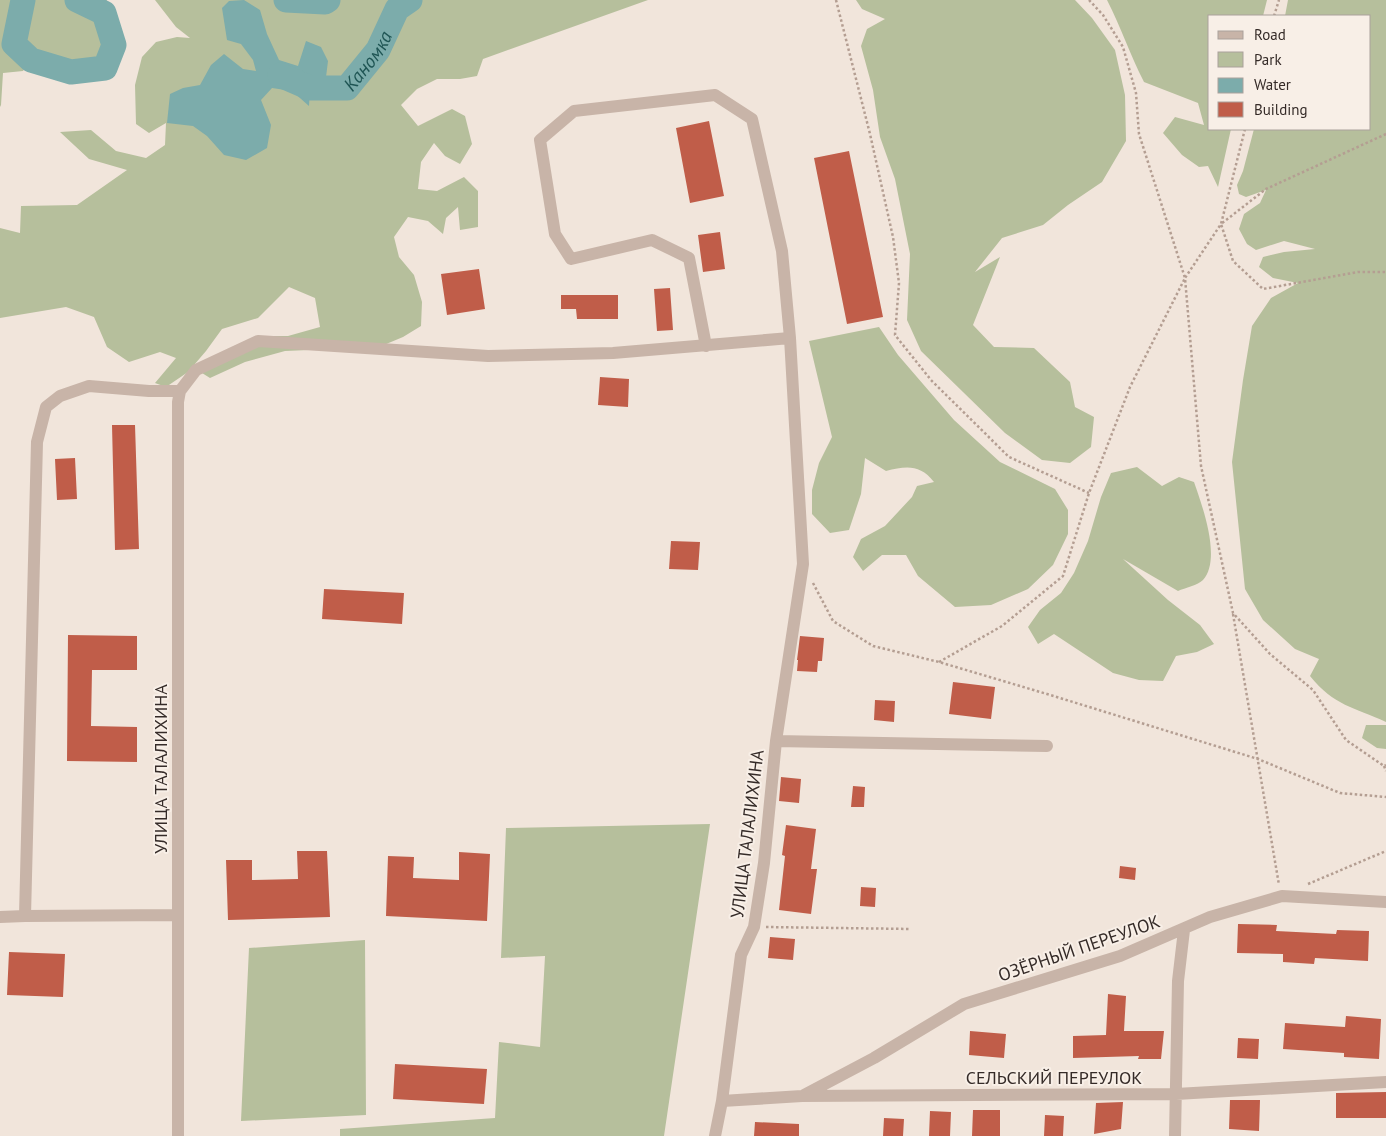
<svg xmlns="http://www.w3.org/2000/svg" width="1386" height="1136" viewBox="0 0 1386 1136" font-family="'PT Sans',sans-serif">
<rect width="100%" height="100%" fill="#f1e5db"/>
<path fill="#b6bf9c" d="M0 0H107L104 14 114 45 105 68 71 72 31 60 23 71 3 73 1 105 0 107Z
M155 0H648L483 59 477 76 460 79H437L417 89 401 105 418 126 452 109 465 116 472 144 460 164 445 156 434 143 421 162 418 189 437 191 464 177 478 191V227L460 230 458 207 446 218 443 234 428 221 408 217 394 237 399 257 414 275 422 302 421 326 403 337 379 347 285 351 245 362 210 378 202 373 262 336H288L320 327 315 298 289 287 258 318 222 329 206 351 188 372 166 387 155 383 176 358 160 352 129 362 107 347 94 317 66 307 0 318V228L20 233 21 206 77 205 127 170 89 159 60 132 91 130 116 151 146 158 165 145 166 123 149 133 136 124 135 85 142 57 156 42 177 37 190 38 176 27Z
M856 0H1075L1092 18 1115 50 1125 95 1126 141 1102 182 1068 205 1043 225 1002 238 975 272 1000 257 973 325 994 347 1034 348 1070 382 1075 407 1094 417 1091 447 1070 463 1042 460 1005 433 921 351 907 320 910 254 895 179 880 137 873 90 861 46 867 29 885 19 862 9Z
M1107 0H1267L1263 16H1210V129H1231L1218 187 1208 166 1199 167 1182 155 1163 133 1175 117 1204 125 1198 103 1144 82C1130 55 1121 27 1107 0Z
M1288 0H1386V722C1354 707 1334 706 1310 676L1319 659 1295 649 1263 620 1245 589 1232 462 1243 380 1252 326 1271 298 1298 283 1273 278 1259 267 1263 257 1284 252 1315 249 1284 241 1256 250 1247 244 1239 229 1244 214 1260 203 1266 190 1246 197 1239 194 1237 185 1243 171 1254 129H1370V16H1285Z
M879 327 898 355 954 420 1000 462 1055 489 1068 510V534L1053 565 1028 589 991 605 955 607 918 576 906 555H882L863 571 853 557 861 539 885 526 912 497 917 486 934 482C920 464 906 466 886 471L865 458 861 494 849 530 830 533 812 514V490L819 463 832 437 809 341Z
M1137 467 1162 486 1179 477 1194 482C1202 505 1222 559 1203 580 1198 585 1185 588 1178 591L1123 559 1168 600 1200 625 1214 644 1197 652 1176 656 1163 681 1139 680 1113 673 1054 634 1038 644 1028 627 1040 610 1061 593 1074 573 1088 541 1101 497 1111 473Z
M1366 725H1386V749L1377 748 1362 738Z
M710 824 664 1136H340V1129L495 1118 499 1042 540 1047 545 956 501 958 506 828Z
M365 940 366 1115 241 1121 249 948Z"/>
<path fill="#7cacab" d="M244 0 260 10 267 34 279 60 298 66 306 41 321 47 328 61 326 77 310 88 309 106 292 91 272 88 261 100 271 125 267 148 246 160 224 155 207 136 193 126 167 123 170 94 183 88 200 85 211 65 224 54 243 69 256 71 253 60 241 44 227 40 222 8 229 1Z"/>
<g fill="none" stroke-linecap="round" stroke-linejoin="round">
<g stroke="#7cacab" stroke-width="25">
<path d="M23 0 14 44 31 60 71 72 105 68 114 45 104 13 77 0"/>
<path d="M286 0 325 2 328 0"/>
<path id="s1" d="M280 75 310 88H347L378 50 397 9 410 0"/>
</g>
</g>
<path fill="#c05d49" d="M709 121 724 196 690 203 676 128Z
M849 151 883 317 847 324 814 158Z
M720 232 725 269 703 272 698 235Z
M479 269 485 309 447 315 441 274Z
M670 288 673 330 657 331 654 289Z
M561 295H618V319H577L576 309H561Z
M600 377 629 379 628 407 598 405Z
M112 425H135L139 549 115 550Z
M75 458 77 499 57 500 55 459Z
M671 541 700 542 698 570 669 569Z
M324 589 404 593 402 624 322 619Z
M68 635 137 636V670H92L91 726 137 727V762L67 761Z
M800 636 824 638 822 661H818L817 672 797 671 798 660H797Z
M953 682 995 687 991 719 949 714Z
M875 700 895 701 894 722 874 720Z
M781 777 801 779 799 803 779 801Z
M853 786 865 787 864 807H851Z
M786 825 816 829 811 869H817L811 914 779 910 785 856 782 855Z
M297 851H327L330 917 228 920 226 860H252V880L298 879Z
M459 852 490 854 487 921 386 916 388 856 414 857 413 878 459 880Z
M1120 866 1136 868 1135 880 1119 878Z
M861 887 876 888 875 907 860 906Z
M1238 924 1277 925 1276 931 1336 934 1337 930 1369 931 1368 961 1315 958 1314 964 1283 962V954L1237 953Z
M770 937 795 939 793 960 768 958Z
M9 952 65 954 63 997 7 995Z
M1108 994 1126 996 1124 1031H1164L1161 1059H1138L1139 1056 1073 1058V1036L1106 1035Z
M1346 1016 1381 1019 1379 1059 1344 1057V1053L1283 1049 1285 1023 1345 1027Z
M970 1031 1006 1034 1004 1058 969 1055Z
M1238 1038 1259 1039 1258 1059 1237 1058Z
M395 1064 487 1069 484 1104 393 1099Z
M1386 1092V1118H1336V1093Z
M1230 1100H1260L1259 1131 1229 1129Z
M1123 1102 1121 1129 1094 1134 1096 1103Z
M973 1110H1000V1136H972Z
M930 1111 951 1112 950 1136H929Z
M1045 1115 1064 1116 1063 1136H1044Z
M884 1118 904 1119 903 1136H883Z
M755 1122 799 1124V1136H754Z"/>
<g fill="none" stroke-linecap="round" stroke-linejoin="round">
<path stroke="#b49e92" stroke-width="2.5" stroke-dasharray="2.5 2.5" stroke-linecap="butt" d="M836 0 870 134 893 237 899 283 895 335 931 380 1009 457 1089 493
M1274 16 1279 0
M1245 129 1221 224 1185 278 1201 466 1233 613 1270 654 1313 690 1346 740 1384 766 1386 765
M1386 134 1266 189 1221 224 1233 261 1263 289 1358 272H1386
M813 583 833 621 873 646 939 662 1047 694 1258 759 1340 793 1386 797
M1233 614 1279 885
M939 662 1002 626 1063 576 1089 493 1130 387 1185 278 1139 134 1136 93 1123 47 1103 15 1089 0
M1384 766 1386 771
M1308 884 1386 851
M766 927 911 929"/>
<path stroke="#c8b4a8" stroke-width="12" d="M706 346 689 258 652 240 571 259 555 234 540 140 574 111 715 95 752 119 782 251 790 338
M776 741 1047 746
M178 915 25 916 37 442 46 407 60 396 89 386 149 391H180
M0 917 25 916
M804 1095 874 1058 964 1004 1120 956 1210 917 1282 896 1386 902
M722 1101 802 1096 1176 1094 1386 1082
M178 1136V402L180 391 196 370 258 341 488 356 613 353 790 338 803 564 776 741 764 863 754 927 741 955 722 1101 715 1136
M1175 1136 1178 981 1184 930"/>
</g>
<g text-anchor="middle" dominant-baseline="central" stroke-width="4" stroke-linejoin="round" paint-order="stroke">
<g font-size="18" fill="#352b28" stroke="#f8efe7">
<text transform="translate(160 769) rotate(-90)">УЛИЦА ТАЛАЛИХИНА</text>
<text transform="translate(747 834) rotate(-83)">УЛИЦА ТАЛАЛИХИНА</text>
<text transform="translate(1079 948) rotate(-19)">ОЗЁРНЫЙ ПЕРЕУЛОК</text>
<text x="1054" y="1077">СЕЛЬСКИЙ ПЕРЕУЛОК</text>
</g>
<g font-size="19" font-style="italic" fill="#1f5554" stroke="#f8efe7">
<text stroke="none"><textPath href="#s1" startOffset="104">Каномка</textPath></text>
</g>
</g>
<rect x="1208" y="15" width="162" height="115" fill="#f8efe7" stroke="#aaa19b"/>
<rect x="1218" y="31" width="25" height="8" fill="#c8b4a8" stroke="#aaa19b"/>
<text x="1254" y="40" font-size="15" fill="#352b28">Road</text>
<rect x="1218" y="52" width="25" height="15" fill="#b6bf9c" stroke="#aaa19b"/>
<text x="1254" y="65" font-size="15" fill="#352b28">Park</text>
<rect x="1218" y="78" width="25" height="15" fill="#7cacab" stroke="#aaa19b"/>
<text x="1254" y="90" font-size="15" fill="#352b28">Water</text>
<rect x="1218" y="102" width="25" height="15" fill="#c05d49" stroke="#aaa19b"/>
<text x="1254" y="115" font-size="15" fill="#352b28">Building</text>
</svg>
